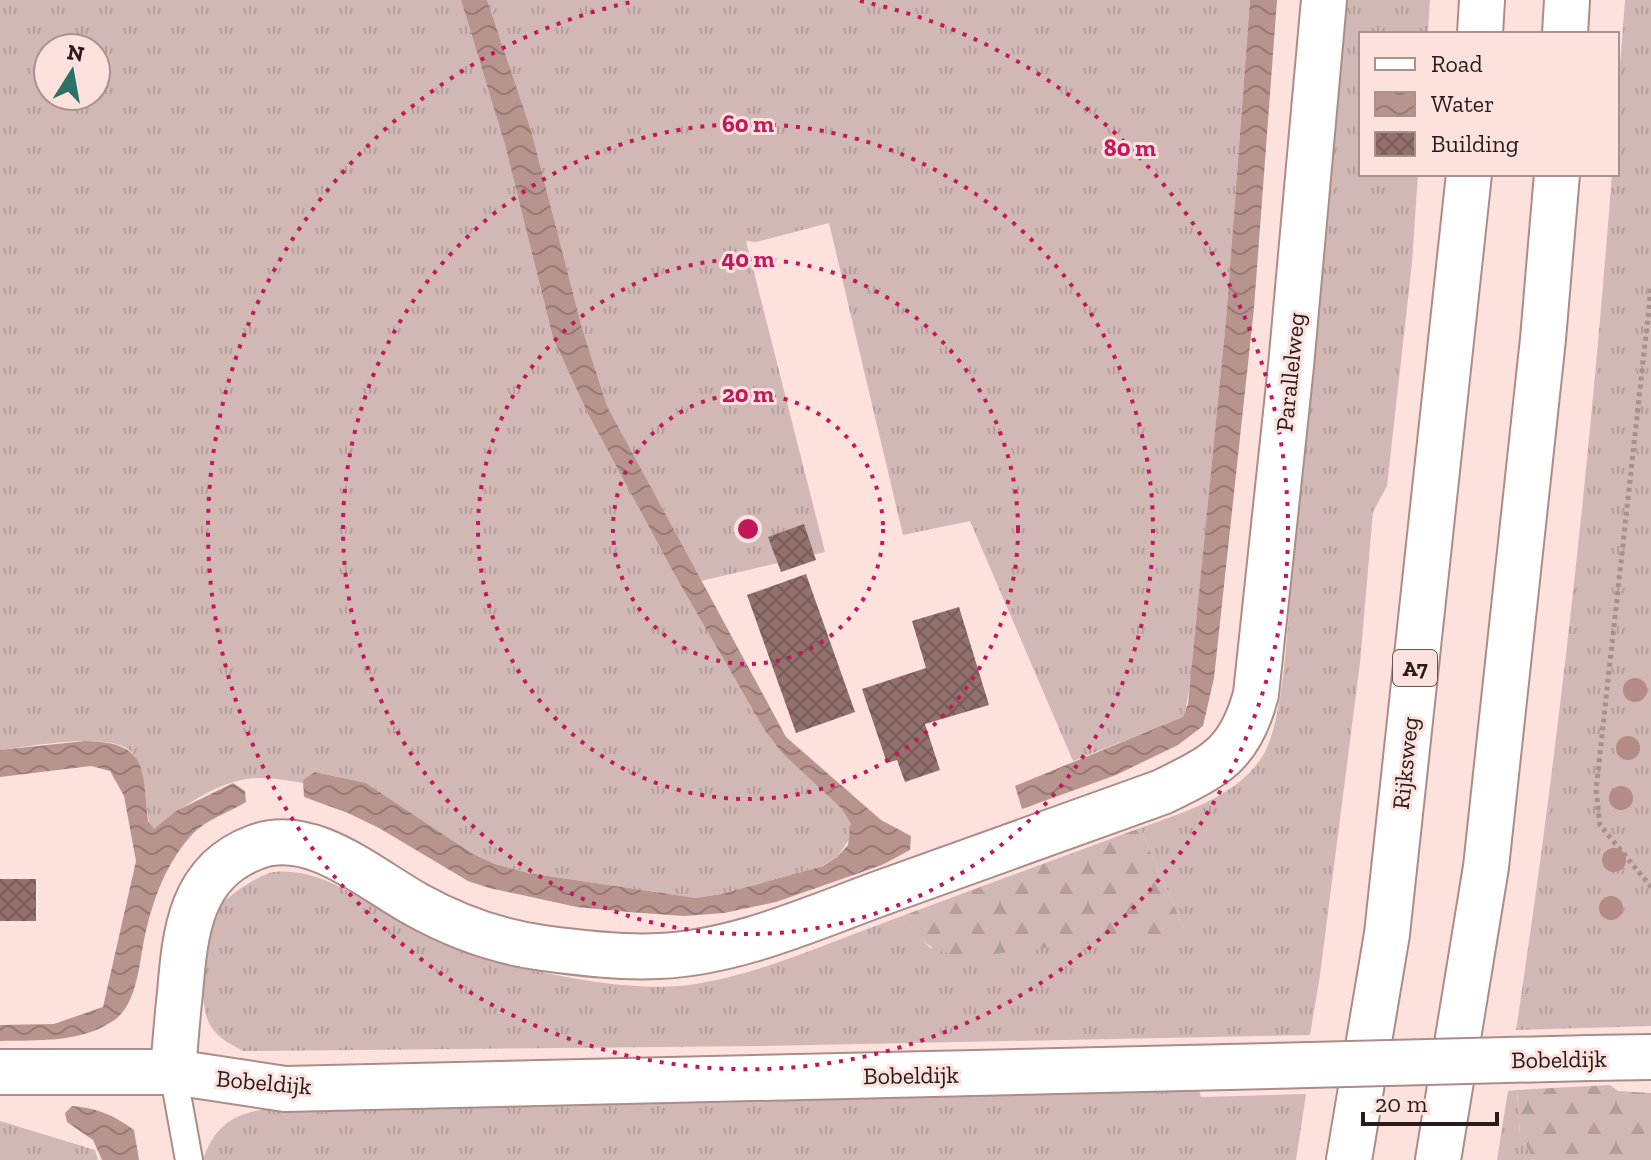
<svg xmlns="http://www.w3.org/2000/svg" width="1651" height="1160" viewBox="0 0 1651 1160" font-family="'Zilla Slab',serif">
<defs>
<pattern id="grass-tufts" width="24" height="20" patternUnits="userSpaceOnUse" patternTransform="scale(2)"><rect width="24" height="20" fill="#d2b8b4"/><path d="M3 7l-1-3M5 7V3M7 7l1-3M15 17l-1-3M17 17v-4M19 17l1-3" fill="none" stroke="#b49e9a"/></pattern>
<pattern id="forest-firs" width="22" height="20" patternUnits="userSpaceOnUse" patternTransform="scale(2)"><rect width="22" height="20" fill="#d2b8b4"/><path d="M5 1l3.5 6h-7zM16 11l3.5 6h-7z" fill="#b49e9a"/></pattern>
<pattern id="water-waves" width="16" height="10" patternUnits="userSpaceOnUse" patternTransform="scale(2)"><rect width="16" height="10" fill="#b8948f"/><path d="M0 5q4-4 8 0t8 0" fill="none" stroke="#967874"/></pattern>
<pattern id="building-cross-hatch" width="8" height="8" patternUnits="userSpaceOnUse" patternTransform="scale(2)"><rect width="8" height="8" fill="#92706b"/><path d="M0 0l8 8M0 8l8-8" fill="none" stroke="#775b57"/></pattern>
</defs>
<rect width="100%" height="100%" fill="#fde1dd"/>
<path fill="url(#grass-tufts)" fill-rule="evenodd" d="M0 0H461L505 145 553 338 588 414 677 579 765 731 783 754 841 808 851 824V837L837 857 822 866 721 894 696 898 528 873 495 864 473 854 366 783 315 772 303 783C285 780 265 776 247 779 216 783 178 809 155 829L150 826C144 803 147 775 133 754 116 729 27 747 0 750ZM48 48H96V96H48Z
M487 0H1250L1226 320 1191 679 1184 717 1073 761 970 521 903 535 829 223 756 242 746 241 825 552 701 581 607 406 582 328 531 130Z
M1337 0H1430L1428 34H1361V174H1418L1412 263 1387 486 1373 512 1360 663 1320 975 1310 1035 761 1046 243 1051C231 1044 217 1038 210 1025 197 1002 203 936 215 912 222 899 259 874 274 872 329 867 376 912 423 934 490 965 616 994 689 985 760 975 835 940 902 916L930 948 1184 928 1140 828C1182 813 1233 798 1260 760 1286 726 1288 610 1292 564 1308 376 1322 188 1337 0Z
M1625 0H1651V1026L1516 1030C1559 746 1590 461 1612 174H1617V106Z
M1199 1089 1201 1097 1306 1094 1296 1160H203C213 1130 230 1114 262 1110Z
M1517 1090 1520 1136 1534 1160H1497L1508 1091Z
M0 1121 95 1150 98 1160H0Z"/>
<path fill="url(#forest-firs)" d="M1140 828 1184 928 1175 934 974 956C930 953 930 949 902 916Z
M1610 1085 1618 1091 1651 1093V1160H1534L1520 1136 1517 1090Z"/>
<path fill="url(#water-waves)" d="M461 0H487L531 130 582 328 607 406 786 737 881 820 911 836 910 850 882 865 776 902 724 913 684 916 628 912 577 907 489 888 468 881 379 828 348 813 304 797 303 780 315 772 366 783 473 854 495 864 528 873 696 898 721 894 823 866 837 857 848 845 851 824 841 808 783 754 765 731 677 579 588 414 553 338 505 145Z
M1250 0H1277L1254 308 1214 678 1203 726 1178 745 1116 775 1022 809 1015 786 1183 717 1188 704 1226 320Z
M85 741C149 742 142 769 148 821L154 829 176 811 233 783 245 791 246 802C226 814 204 820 189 838 166 865 154 897 146 931 139 959 139 1004 113 1021 80 1043 38 1040 0 1041V1025L54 1024 103 1007 136 861 124 796 110 771 91 766 0 777V750Z
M72 1106C97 1108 114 1115 134 1130L139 1160H102L93 1140 67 1122 65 1113Z"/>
<path fill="url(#building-cross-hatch)" d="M804 524 816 560 781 572 768 537Z
M806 574 855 712 796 733 747 595Z
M959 607 989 705 925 724 940 770 905 782 897 760 887 763 862 689 926 668 912 621Z
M0 879H36V921H0Z"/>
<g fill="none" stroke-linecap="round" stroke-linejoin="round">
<g stroke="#ab8c88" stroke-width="30">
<path id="service" d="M173 1072 189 1160"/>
</g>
<g stroke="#ab8c88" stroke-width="48">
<path id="minor" d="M173 1072C175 1046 177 1019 180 993 185 933 190 871 256 847 312 826 371 880 417 905 455 926 499 942 543 948 580 953 621 958 659 956 735 953 810 919 881 893 974 859 1068 826 1162 792 1215 766 1240 755 1256 694L1291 366 1324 0"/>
</g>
<g stroke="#ab8c88" stroke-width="48">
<path id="tertiary" d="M1590 1058 1651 1057
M0 1072H173L285 1089 1228 1067"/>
</g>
<g stroke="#ab8c88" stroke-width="48">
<path id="motorway" d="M1480 34 1482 0
M1565 34 1567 0
M1349 1160 1387 934 1469 174
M1438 1160 1486 867 1543 339 1557 174"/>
</g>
<path stroke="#a5908d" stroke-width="5" stroke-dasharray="4 4" stroke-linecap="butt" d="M1651 289 1596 790 1600 825 1651 887"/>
<use href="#service" stroke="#fff" stroke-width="26"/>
<use href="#minor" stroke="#fff" stroke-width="44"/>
<use href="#tertiary" stroke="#fff" stroke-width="44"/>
<use href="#motorway" stroke="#fff" stroke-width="44"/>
<g stroke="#ab8c88" stroke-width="48" stroke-linecap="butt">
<path id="tertiary-bridge" d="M1228 1067 1590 1058"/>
</g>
<use href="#tertiary-bridge" stroke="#fff" stroke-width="44"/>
</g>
<g fill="#b48b86">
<circle cx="1635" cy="690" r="12"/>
<circle cx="1628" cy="748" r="12"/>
<circle cx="1621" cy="798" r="12"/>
<circle cx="1614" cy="860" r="12"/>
<circle cx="1611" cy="908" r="12"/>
</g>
<g fill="none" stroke="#c2185b" stroke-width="4" stroke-dasharray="4 8">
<circle cx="748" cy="529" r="135"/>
<circle cx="748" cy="529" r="270"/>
<circle cx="748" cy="529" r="405"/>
<path d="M860 1A540 540 0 1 1 636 1"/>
</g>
<g text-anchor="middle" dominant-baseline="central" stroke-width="6" stroke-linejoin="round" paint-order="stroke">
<rect fill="#fde1dd" stroke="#685755" stroke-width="2" x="1393" y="650" width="44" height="36" rx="6"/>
<g font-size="22" font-weight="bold" fill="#281c1b">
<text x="1415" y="668">A7</text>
</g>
<g font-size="24" fill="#281c1b" stroke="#fde1dd">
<text transform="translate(1290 372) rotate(-84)">Parallelweg</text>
<text transform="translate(1405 763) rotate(-84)">Rijksweg</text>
<text transform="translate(1559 1059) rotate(-1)">Bobeldijk</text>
<text transform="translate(911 1075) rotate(-1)">Bobeldijk</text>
<text transform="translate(264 1082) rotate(5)">Bobeldijk</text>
</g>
</g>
<circle cx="748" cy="529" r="12" fill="#c2185b" stroke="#fde1dd" stroke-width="4"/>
<g font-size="24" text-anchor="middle" font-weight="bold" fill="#c2185b" stroke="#fde1dd" stroke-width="6" stroke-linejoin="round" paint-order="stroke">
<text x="748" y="132">60 m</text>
<text x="1130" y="156">80 m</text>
<text x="748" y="267">40 m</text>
<text x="748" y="402">20 m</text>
</g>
<rect x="1359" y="32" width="260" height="144" fill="#fde1dd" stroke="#a8928f" stroke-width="2"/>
<rect x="1375" y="58" width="40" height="12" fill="#ffffff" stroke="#a8928f" stroke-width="2"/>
<text x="1431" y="72" font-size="24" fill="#281c1b">Road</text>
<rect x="1375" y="92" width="40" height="24" fill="url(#water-waves)" stroke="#a8928f" stroke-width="2"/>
<text x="1431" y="112" font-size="24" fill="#281c1b">Water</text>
<rect x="1375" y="132" width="40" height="24" fill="url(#building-cross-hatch)" stroke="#a8928f" stroke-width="2"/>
<text x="1431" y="152" font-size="24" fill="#281c1b">Building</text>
<g transform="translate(72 72) rotate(11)"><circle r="38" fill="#fde1dd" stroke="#a8928f" stroke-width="2"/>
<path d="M0-6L14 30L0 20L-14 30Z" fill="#2d7266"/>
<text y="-12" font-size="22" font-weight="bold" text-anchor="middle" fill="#281c1b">N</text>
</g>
<path d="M1363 1112v12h134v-12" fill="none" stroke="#281c1b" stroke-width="4"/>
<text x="1375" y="1112" font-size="24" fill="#281c1b" stroke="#fde1dd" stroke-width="6" paint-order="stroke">20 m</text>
</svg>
